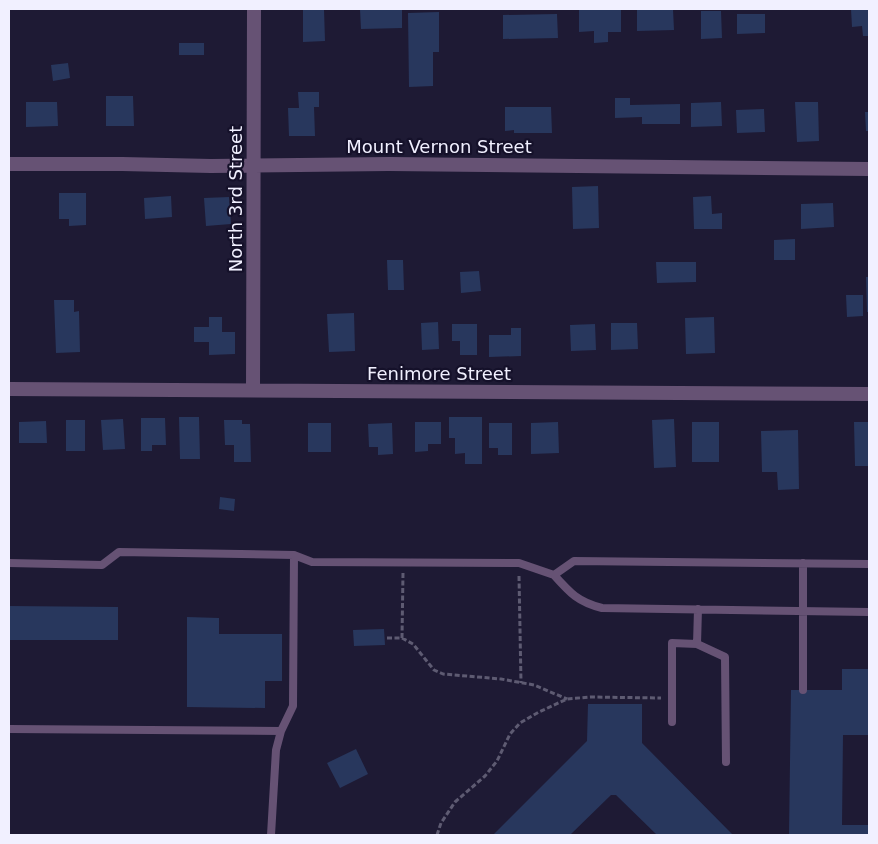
<svg xmlns="http://www.w3.org/2000/svg" width="878" height="844" viewBox="0 0 878 844" font-family="'DejaVu Sans',sans-serif">
<rect width="100%" height="100%" fill="#1e1a34"/>
<path fill="#28375d" d="M303 9H324L325 41 303 42Z
M360 9H402V28L361 29Z
M579 9H621V32H608V42L594 43V31L579 32Z
M637 9H673L674 30 637 31Z
M851 9H869V36H863L862 26 852 27Z
M701 11H721L722 38 701 39Z
M439 12V52H433V86L409 87 408 13Z
M557 14 558 38 503 39V15Z
M737 14H765V33L737 34Z
M179 43H204V55H179Z
M68 63 70 78 53 81 51 65Z
M298 92H319V107H314L315 136H289L288 108H299Z
M106 96H133L134 126H106Z
M615 98H630V105L680 104V124H642V117L615 118Z
M26 102H57L58 126 26 127Z
M721 102 722 126 691 127V103Z
M795 102H818L819 141 797 142Z
M505 107H551L552 133H514V130L505 131Z
M764 109 765 132 737 133 736 110Z
M865 112H869V131H866Z
M598 186 599 228 573 229 572 187Z
M59 193H86V225L69 226V219H59Z
M171 196 172 217 145 219 144 198Z
M711 196 712 214 722 213V229H694L693 197Z
M229 197 231 224 206 226 204 198Z
M833 203 834 227 801 229V204Z
M795 239V260H774V240Z
M387 260H403L404 290H388Z
M656 262H696V282L657 283Z
M479 271 481 291 461 293 460 272Z
M866 277H869V312H867Z
M846 295H863V316L847 317Z
M54 300H74V312L79 311 80 352 56 353Z
M354 313 355 351 329 352 327 314Z
M209 317H222V332H235V354L209 355V342H194V327H209Z
M714 317 715 353 686 354 685 318Z
M438 322 439 349 422 350 421 323Z
M611 323H637L638 349 611 350Z
M452 324H477V355H460V341H452Z
M595 324 596 350 571 351 570 325Z
M511 328H521V356L489 357V335H511Z
M179 417H199L200 459H180Z
M449 417H482V464H465V453L455 454V438H449Z
M141 418H165L166 445H152V451H141Z
M123 419 125 449 103 450 101 420Z
M674 419 676 467 654 468 652 420Z
M66 420H85V451H66Z
M224 420H242V424H250L251 462H234V445H225Z
M46 421 47 443H19V422Z
M415 422H441V444H428V451L415 452Z
M558 422 559 453 531 454V423Z
M692 422H719V462H692Z
M854 422H869V466H855Z
M308 423H331V452H308Z
M392 423 393 454 378 455V447H369L368 424Z
M489 423H512V455H498V448H489Z
M798 430 799 489 778 490 777 472H762L761 431Z
M220 497 235 499 234 511 219 509Z
M9 606 118 607V640H9Z
M187 617 219 618V634H282V681H265V708L187 707Z
M384 629 385 645 354 646 353 630Z
M842 669H869V735H843L842 825H869V835H789L791 690H842Z
M588 704H642V743L733 835H657L616 795H611L570 835H493L587 741Z
M356 749 368 774 340 788 327 763Z"/>
<g fill="none" stroke-linecap="round" stroke-linejoin="round">
<path stroke="#5e5b72" stroke-width="3" stroke-dasharray="5 2.5" stroke-linecap="butt" d="M519 576 521 683
M387 638H402L413 644 434 670 443 674 501 679 534 685 567 699
M402 638 403 573
M437 835 441 823 455 802 485 776 497 761 510 734 520 723 539 712 567 699 590 697 661 698"/>
<path stroke="#665274" stroke-width="8" d="M9 563 102 565 119 552 294 555 312 562 519 563 554 575 574 561 869 564
M554 575C570 593 578 602 602 608L869 612
M698 609 697 644 725 657 726 762
M803 690V563
M672 722V643L697 644
M9 729 281 731
M271 835 276 750 281 731 293 706 294 555"/>
<path stroke="#665274" stroke-width="14" d="M9 164H122L211 166 389 164 869 169
M9 389 869 394
M253 390 254 9"/>
</g>
<g text-anchor="middle" dominant-baseline="central" stroke-width="4.5" stroke-linejoin="round" paint-order="stroke">
<g font-size="18" fill="#f1f0ff" stroke="#15112a">
<text x="439" y="146">Mount Vernon Street</text>
<text transform="translate(235 199) rotate(-90)">North 3rd Street</text>
<text x="439" y="373">Fenimore Street</text>
</g>
</g>
<rect width="878" height="844" fill="none" stroke="#f1f0ff" stroke-width="20"/>
</svg>
